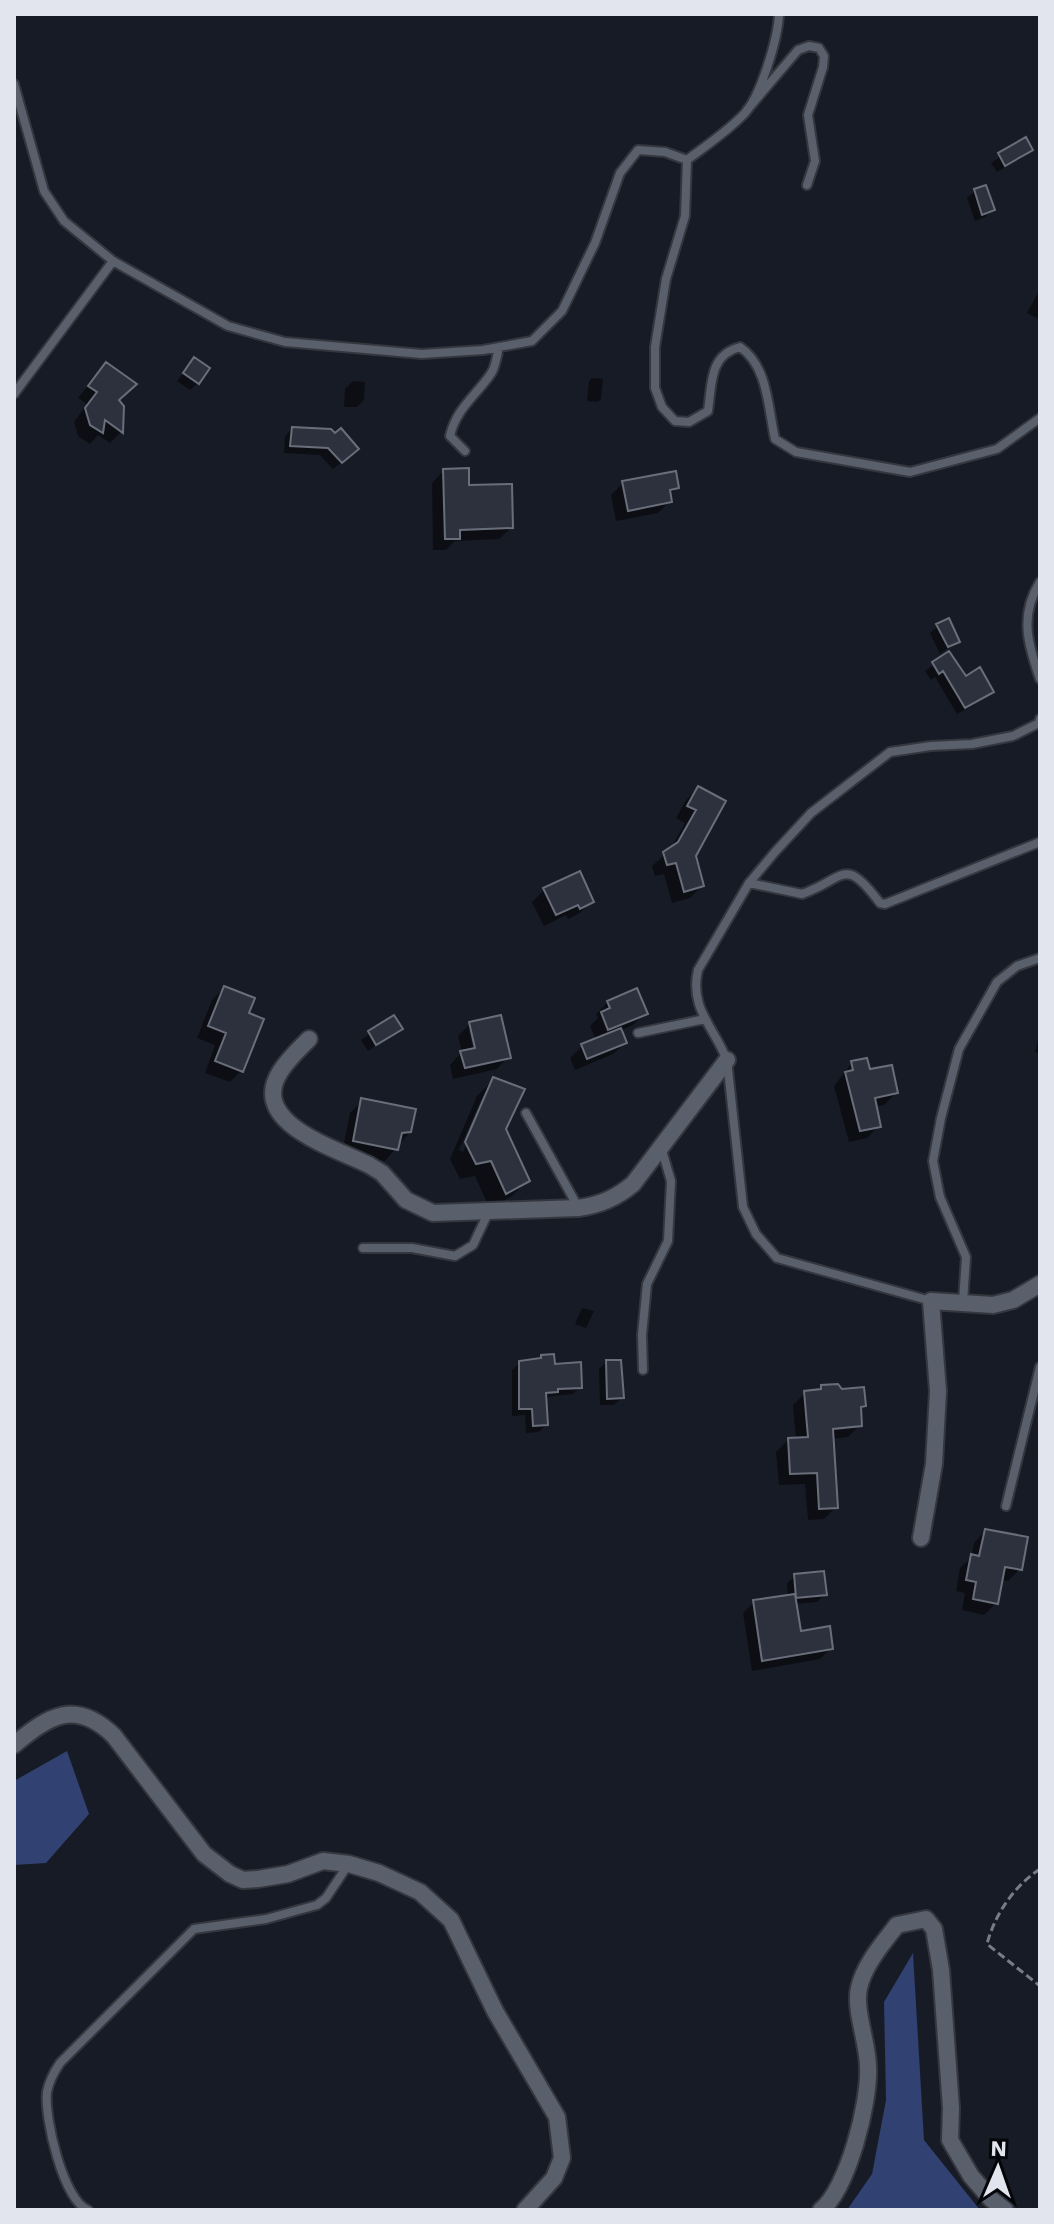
<svg xmlns="http://www.w3.org/2000/svg" width="1054" height="2224" viewBox="0 0 1054 2224" font-family="'Work Sans',sans-serif">
<rect width="100%" height="100%" fill="#171b25"/>
<path fill="#314171" d="M67 1751 89 1814 46 1863 14 1865V1781Z
M913 1953 924 2140 980 2210H847L872 2174 886 2100 884 2002Z"/>
<path fill="#0007" fill-rule="evenodd" d="M1025 140 1031 149 1023 157 997 172 991 163Z
M975 191 993 210 985 217 975 221 967 198Z
M1040 289V315L1037 318 1027 313Z
M194 360 198 383 190 390 177 381Z
M106 364 117 401 122 406 121 432 110 443 98 435 90 444 78 436 74 422 87 404 78 398Z
M592 378 603 379 601 399 598 402 587 401 589 381Z
M353 381 365 382 364 400 357 407H344L345 389Z
M292 429 349 456 333 469 320 455 284 453 285 436Z
M443 471 467 487 511 528 499 539 455 541 446 550H433L432 483Z
M623 483 677 487 669 496 670 501 658 513 616 521 611 495Z
M938 626 957 641 940 654 930 633Z
M949 654 965 678 991 691 984 699 957 714 935 677 931 680 925 671Z
M698 788 693 856 702 886 690 898 672 903 664 874 655 876 652 866 670 850 685 823 676 818 686 800Z
M544 890 592 901 580 913 568 919 566 915 544 926 532 902Z
M224 988 247 1014 242 1070 230 1082 205 1073 215 1045 197 1038 212 1000Z
M608 1002 645 1013 633 1025 620 1031 625 1043 613 1054 575 1070 570 1058 582 1046 596 1040 590 1026 598 1018 596 1014Z
M394 1017 400 1029 368 1051 361 1040Z
M470 1024 508 1057 497 1069 453 1079 450 1065 462 1052 458 1036ZM469 1030H473L479 1057 475 1058Z
M1040 1032V1054L1035 1052Z
M852 1063 868 1072 896 1093 884 1105 875 1107 879 1126 867 1138 849 1142 834 1086Z
M493 1080 504 1129 528 1180 512 1196 490 1209 475 1176 460 1179 450 1159 477 1096ZM483 1096H487L463 1152 459 1150Z
M362 1101 410 1132 385 1161 342 1153 350 1113Z
M582 1308 594 1311 586 1328 575 1324Z
M542 1357 580 1387 573 1394 551 1396 545 1399 546 1425 539 1432 526 1433 525 1415 512 1416V1370L520 1363 538 1361Z
M606 1362 622 1398 614 1405H600L599 1369Z
M822 1387 864 1406 859 1411 860 1425 848 1437 831 1439 836 1507 824 1519 808 1520 805 1484 779 1485 776 1452 788 1440H796L793 1405 805 1393 817 1391Z
M985 1531 1020 1569 1008 1581 1000 1580 996 1603 984 1615 962 1610 965 1593 956 1591 960 1568 971 1558 974 1543Z
M795 1576 825 1594 817 1602 795 1604 800 1634 831 1648 820 1659 752 1671 743 1613 754 1602 788 1597 787 1583Z"/>
<path fill="#2d313d" stroke="#696e7b" stroke-width="2" d="M1026 137 1033 150 1005 166 998 153Z
M986 185 995 210 982 215 974 189Z
M194 357 210 368 199 384 183 373Z
M106 362 137 384 119 400 124 406 123 433 105 420 103 433 90 425 85 408 97 392 88 386Z
M292 427 331 429 335 433 341 428 359 449 342 463 328 448 290 446Z
M469 468V485L512 484 513 528 460 530V539H445L443 469Z
M676 471 679 488 670 490 672 502 628 511 622 481Z
M949 618 960 642 948 647 936 624Z
M949 651 966 676 980 667 994 692 965 708 943 671 939 674 932 662Z
M698 786 726 801 696 856 704 886 684 892 676 863 667 865 663 852 678 842 696 810 687 806Z
M580 871 594 902 580 909 578 905 556 915 543 888Z
M224 986 255 998 249 1013 264 1019 243 1072 215 1061 226 1033 208 1026Z
M637 988 648 1014 608 1030 601 1012 610 1008 607 1001Z
M394 1015 403 1029 376 1045 368 1031Z
M501 1015 511 1058 465 1068 460 1051 475 1048 469 1022Z
M621 1028 627 1043 587 1059 581 1044Z
M867 1058 870 1069 892 1065 898 1093 875 1098 881 1127 860 1131 845 1072 853 1070 851 1061Z
M493 1077 525 1089 506 1129 530 1181 506 1194 491 1161 476 1164 465 1142Z
M361 1098 416 1109 411 1132 402 1133 398 1150 353 1141Z
M554 1354 555 1364 581 1362 582 1388 558 1389V1392L546 1393 548 1425 533 1426 532 1409H519V1361L541 1358V1355Z
M606 1360H621L624 1398 607 1399Z
M838 1384 842 1389 864 1387 866 1406 861 1407 862 1426 833 1429 838 1508 819 1509 817 1473 790 1474 788 1438 808 1437 804 1391 821 1389V1385Z
M985 1529 1028 1537 1022 1570 1005 1567 998 1604 973 1599 976 1582 966 1580 971 1554 979 1556Z
M824 1571 827 1595 796 1598 794 1574Z
M795 1594 801 1631 830 1626 833 1649 762 1661 753 1600Z"/>
<g fill="none" stroke-linecap="round" stroke-linejoin="round">
<g stroke="#35373f" stroke-width="12">
<path id="service" d="M14 84 44 191 64 221 113 261 228 326 285 342 422 354 483 350 532 341 562 311 595 243 620 173 638 150 665 152 687 160 685 216 666 279 655 347V388L662 407 675 421 689 422 708 411C712 384 709 355 740 347 768 366 768 408 775 439L796 452 910 472 997 449 1040 418
M747 110 798 50 809 46 819 48 824 56 823 67 808 115 815 161 807 185
M687 160C707 145 728 131 745 113 761 95 778 38 779 14
M14 394 113 261
M465 451 450 436C456 408 478 394 492 372 496 365 497 355 499 347
M1040 582C1019 615 1028 645 1040 679
M749 883 802 894C846 878 844 855 880 903L885 904 1040 842
M638 1033 705 1019
M526 1113 578 1207
M363 1248H412L455 1256 473 1245 489 1211
M931 1301 777 1258 756 1234 743 1207 727 1060C714 1027 689 1008 698 970L749 883 775 852 811 813 890 752 931 746 972 744 1013 736 1039 723 1040 719
M963 1302 966 1257 940 1197 933 1161 941 1118 959 1049 997 982 1017 966 1040 958
M643 1370 642 1335 647 1284 668 1241 671 1181 661 1147
M1006 1506 1040 1367
M88 2210C63 2200 44 2117 47 2092 49 2081 54 2072 60 2063L194 1929 266 1919 317 1905 326 1898 348 1865"/>
</g>
<g stroke="#35373f" stroke-width="20">
<path id="minor" d="M309 1039C299 1049 288 1059 280 1072 248 1123 335 1148 369 1165L382 1173 406 1200 433 1213 578 1208C600 1205 616 1198 633 1184L727 1060
M921 1538 934 1464 938 1391 931 1301 993 1305 1013 1300 1040 1284
M14 1745C49 1715 76 1699 114 1736L204 1854 230 1874 243 1880 258 1879 288 1874 323 1861 349 1864 379 1873 420 1892 451 1920 495 2011 557 2117 562 2158 554 2178 525 2210
M821 2210C848 2189 870 2101 868 2067 868 2043 854 2010 859 1988 864 1965 883 1943 897 1925L926 1919 934 1929 941 1970 951 2108 950 2140 971 2176 991 2199 1005 2210"/>
</g>
<path stroke="#797c85" stroke-width="3" stroke-dasharray="8 4" stroke-linecap="butt" d="M1040 1869C1014 1886 995 1914 987 1944L1040 1986"/>
<use href="#service" stroke="#5a5f6c" stroke-width="8"/>
<use href="#minor" stroke="#5a5f6c" stroke-width="16"/>
</g>
<rect width="1054" height="2224" fill="none" stroke="#e2e5ed" stroke-width="32"/>
<g transform="translate(998 2168) rotate(2)" stroke="#05060a" stroke-width="6" paint-order="stroke">
<path d="M0-6L14 30L0 20L-14 30Z" fill="#e2e5ed"/>
<text y="-12" font-size="22" font-weight="bold" text-anchor="middle" fill="#e2e5ed">N</text>
</g>
</svg>
